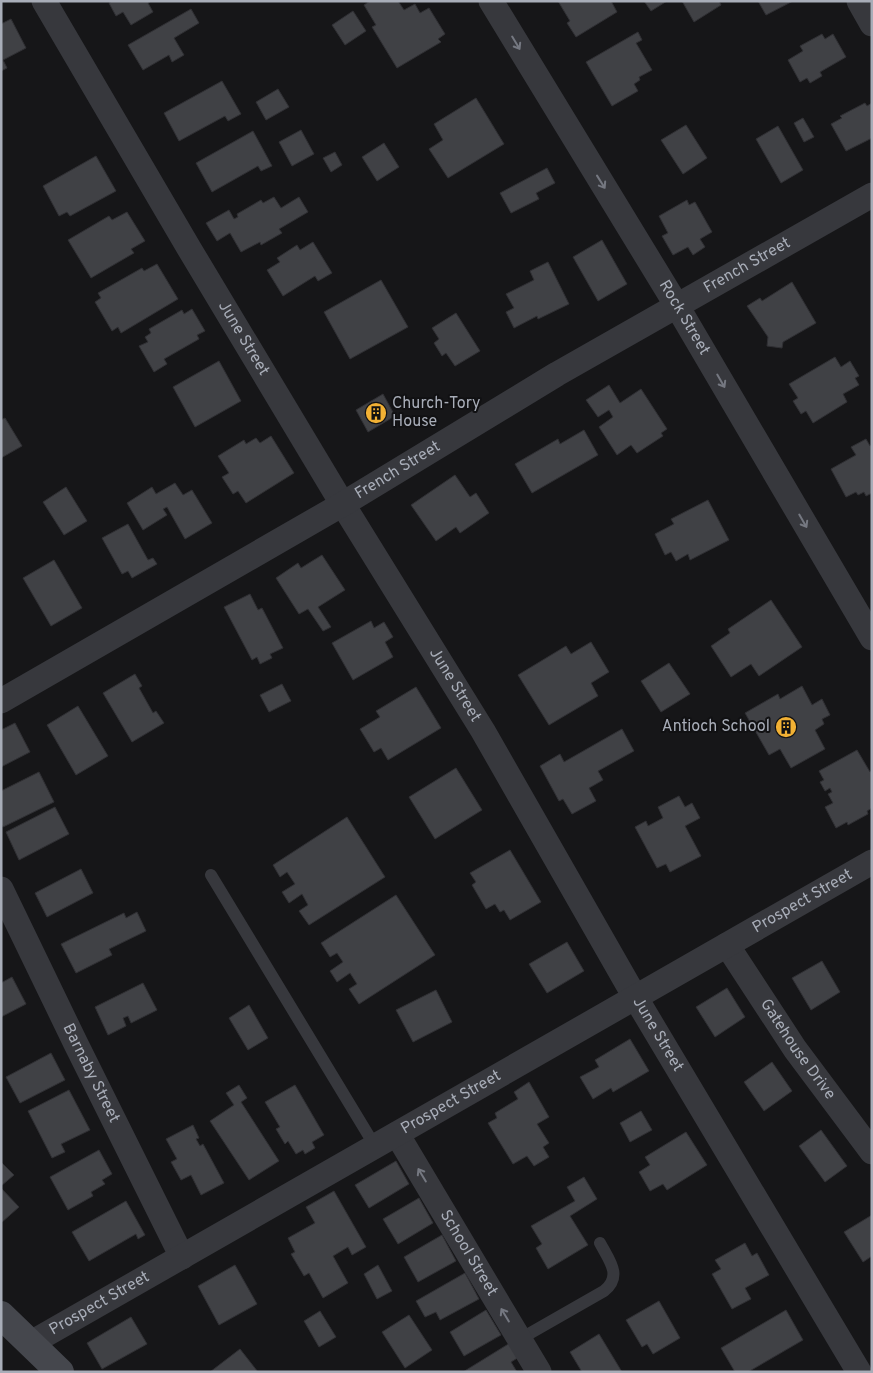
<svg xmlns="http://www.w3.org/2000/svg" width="873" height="1373" viewBox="0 0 873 1373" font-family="Overpass,sans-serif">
<rect width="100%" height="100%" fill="#161618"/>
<path fill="#404145" stroke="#303034" d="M112 1H151L148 3 153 12 131 25 123 12 116 16 109 3Z
M370 1H398L404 10 415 4 420 13 429 8 445 34 438 39 441 42 397 68 372 27 376 25 364 5Z
M558 1H611L617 12 576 37 567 23 570 21Z
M644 1H667L651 11Z
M682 1H719L721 5 694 22Z
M758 1H793L766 15Z
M191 9 199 23 174 38 184 55 172 62 169 55 143 70 128 45Z
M353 11 366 31 345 45 332 25Z
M11 19 26 48 3 60 7 68 1 71V24Z
M638 32 642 40 636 43 652 70 639 77 640 80 634 84 638 91 612 106 586 62Z
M822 34 825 39 833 34 846 57 820 72 822 76 810 83 807 78 800 82 788 60 803 51 800 46Z
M222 81 241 114 228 121 225 116 179 141 164 113Z
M278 89 289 107 266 120 256 102Z
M476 98 504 144 448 178 429 149 443 140 434 124Z
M865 103 867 106 872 103V138L846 151 831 124 842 118 840 116Z
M803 118 814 137 804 142 794 123Z
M686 125 707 158 683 174 661 140Z
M778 126 803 170 781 183 756 139Z
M301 130 314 154 292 166 279 142Z
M253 131 272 166 261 171 258 166 212 192 196 163Z
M384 143 399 167 377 181 362 157Z
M335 152 342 165 331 172 323 158Z
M96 156 116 191 70 216 67 212 59 216 43 186Z
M547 168 555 183 536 193 539 199 511 213 500 193Z
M274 197 281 208 299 197 308 212 279 229 282 233 261 245 260 242 241 252 230 233 217 241 206 223 229 210 234 219 238 217 237 214 261 200 263 203Z
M687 200 689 205 695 202 712 232 700 239 705 247 693 255 688 247 673 255 662 236 668 233 659 216Z
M127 212 145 241 131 249 134 253 91 278 68 240 109 216 112 220Z
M602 240 627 284 598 301 573 257Z
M313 242 332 273 318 281 315 276 283 296 267 270 280 262 277 258 297 245 300 250Z
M548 262 569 304 538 319 537 316 514 328 506 312 514 308 506 294 534 280 530 271Z
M157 264 178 299 121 333 118 327 112 331 95 302 101 298 98 293 142 268 144 271Z
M381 280 408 327 350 359 324 312Z
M792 282 816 323 783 342 782 348 767 346 768 337 747 306 760 298 762 301Z
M192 309 205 331 197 335 199 339 164 359 167 364 154 372 139 346 148 342 145 337 151 333 149 329 182 310 184 314Z
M456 313 480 351 455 366 446 353 442 356 434 343 439 339 432 328Z
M835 357 841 367 850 361 859 376 855 378 859 385 843 394 847 402 813 423 806 411 801 414 793 401 798 398 789 384Z
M219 361 241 401 195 427 173 387Z
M609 385 620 403 641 389 667 429 661 433 663 436 637 453 631 445 617 455 599 427 613 417 609 410 598 417 586 400Z
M383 394 395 416 368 432 356 410Z
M5 418 22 446 1 458V420Z
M584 430 598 455 532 493 515 464 558 439 560 444Z
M271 436 294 473 246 503 238 491 233 494 222 477 229 473 218 456 244 440 246 444 256 438 260 443Z
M866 439 870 446 872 445V493L866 496 864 492 858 495 856 492 846 497 831 469 856 455 851 447Z
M455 475 470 497 476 493 489 513 460 533 456 527 436 541 411 505Z
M175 483 183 495 192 490 212 523 185 539 167 507 163 509 167 515 143 530 127 503 152 487 156 494Z
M66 487 87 521 64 535 43 502Z
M708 500 729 540 690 560 688 554 676 561 671 552 665 555 655 534 674 524 671 519Z
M128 524 148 560 153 558 157 564 132 578 128 571 122 574 102 538Z
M322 555 345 590 318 607 331 627 323 631 308 609 299 614 276 578 298 563 301 568Z
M54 560 82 608 51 626 23 578Z
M250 594 258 610 262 608 283 648 270 654 272 658 260 664 257 657 252 660 224 607Z
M771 600 802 647 759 676 751 664 731 677 711 646 730 633 728 629Z
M371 621 374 628 384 622 393 637 385 642 393 657 353 680 332 643Z
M591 642 609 672 591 683 598 696 549 725 518 675 566 646 571 654Z
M669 663 690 694 661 712 641 681Z
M135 674 142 686 139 688 153 713 156 711 164 723 132 742 103 693Z
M282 684 291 701 269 712 260 695Z
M802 686 812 705 822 699 830 715 822 719 824 724 815 730 825 749 791 768 780 749 769 755 745 713 778 694 780 699Z
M416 687 441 728 388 760 381 748 374 752 360 729 380 717 376 711Z
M78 706 108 756 76 775 47 725Z
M15 723 30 752 1 767V730Z
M622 729 634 751 598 771 603 780 589 788 596 801 572 814 563 799 559 801 540 766 560 754 564 762Z
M857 750 870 772 872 771V808L867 811 868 814 848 825 847 822 836 828 825 807 833 803 828 794 832 792 830 788 825 791 820 782 824 780 819 771Z
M456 768 482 810 435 839 409 797Z
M39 772 54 802 3 827 1 824V791Z
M679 796 685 807 692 803 700 818 685 826 701 856 670 872 666 864 657 868 635 827 646 821 648 826 663 818 658 807Z
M55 807 69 834 19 860 6 832Z
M347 817 385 877 309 925 299 911 308 905 302 894 289 903 282 892 295 884 287 872 280 877 273 865Z
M510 850 541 902 510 920 504 910 500 912 495 904 486 909 472 885 476 882 470 873Z
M81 869 93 893 47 917 35 893Z
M396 895 435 955 359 1004 349 989 357 984 350 973 337 982 330 971 343 962 337 953 330 957 321 943Z
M137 912 146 931 109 949 112 955 76 973 61 944 124 913 126 918Z
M567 942 584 971 547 993 529 964Z
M822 961 840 992 811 1010 792 978Z
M12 977 26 1004 1 1017V983Z
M143 983 157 1010 131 1023 128 1016 123 1018 126 1026 108 1035 95 1007Z
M727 988 745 1017 715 1037 696 1007Z
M436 990 452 1022 413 1042 396 1010Z
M249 1005 268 1038 248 1050 229 1018Z
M630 1039 649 1071 613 1092 611 1088 593 1099 580 1077 599 1067 595 1060Z
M51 1053 65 1080 20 1103 6 1077Z
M772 1062 792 1091 764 1111 744 1082Z
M529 1082 549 1117 537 1124 549 1143 543 1147 549 1157 534 1166 527 1156 513 1164 488 1123 497 1118 495 1113 518 1099 514 1092Z
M239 1085 247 1098 241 1102 279 1161 249 1180 210 1121 234 1105 226 1093Z
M295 1085 324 1135 312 1142 315 1148 305 1154 303 1150 296 1154 288 1141 285 1144 276 1129 280 1127 265 1102Z
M69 1090 90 1130 61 1144 65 1152 52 1158 28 1111Z
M641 1111 652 1130 630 1142 620 1123Z
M193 1125 199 1138 196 1139 200 1146 203 1144 224 1183 201 1195 191 1175 181 1180 171 1162 177 1159 166 1139Z
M821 1130 847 1166 825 1182 799 1146Z
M686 1132 707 1165 667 1190 663 1184 650 1191 639 1172 650 1165 645 1157Z
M99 1150 112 1174 102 1180 105 1184 91 1192 93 1196 68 1210 50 1177Z
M396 1161 409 1184 369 1208 355 1185Z
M1 1162 14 1175 1 1186Z
M584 1177 597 1199 570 1216 588 1245 548 1269 536 1248 542 1244 531 1226 575 1201 567 1187Z
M1 1188 19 1207 1 1223Z
M334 1191 366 1247 352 1255 348 1247 333 1256 348 1283 323 1298 309 1273 304 1276 291 1254 295 1252 288 1238 315 1223 306 1207Z
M419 1198 433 1223 398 1244 383 1219Z
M126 1201 145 1235 138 1239 136 1234 89 1261 72 1232Z
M872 1215V1256L863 1262 844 1232Z
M442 1235 456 1261 418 1282 404 1257Z
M745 1243 752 1256 757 1253 769 1275 745 1288 751 1299 732 1309 712 1274 721 1269 715 1260Z
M235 1265 257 1304 219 1325 198 1286Z
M378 1265 392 1291 377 1299 364 1274Z
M465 1273 479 1299 440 1320 436 1312 425 1317 416 1301Z
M659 1301 680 1338 653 1354 647 1344 642 1347 626 1320Z
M486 1310 501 1335 464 1356 450 1332Z
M786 1310 803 1340 748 1372H735L721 1348Z
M320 1311 336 1337 319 1347 304 1321Z
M409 1315 432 1350 405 1368 382 1332Z
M131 1317 147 1344 102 1369 87 1343Z
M599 1334 622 1372H582L570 1352Z
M510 1343 519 1357 511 1362 517 1372H463Z
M240 1349 258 1372H210Z"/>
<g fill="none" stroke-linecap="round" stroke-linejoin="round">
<path stroke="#37383d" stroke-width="12" d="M211 875 375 1146
M520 1339 604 1291C623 1276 609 1260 600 1243"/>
<g stroke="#37383d" stroke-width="25">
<path id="s1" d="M44 1 190 250 337 495 483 731 631 990 859 1372"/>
<path id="s2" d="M491 1 677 306 872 638"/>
<path d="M859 1 872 24"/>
<path id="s3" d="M1 701 343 504 557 374 872 195"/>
<path id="s4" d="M1 889 75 1042 182 1257"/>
<path id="s5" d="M727 945 795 1049 872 1152"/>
<path id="s6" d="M397 1134 539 1372"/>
<path id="s7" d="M31 1343 872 862"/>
</g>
<path stroke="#45474d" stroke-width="28" d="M1 1315 60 1372"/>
</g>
<defs><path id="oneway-shaft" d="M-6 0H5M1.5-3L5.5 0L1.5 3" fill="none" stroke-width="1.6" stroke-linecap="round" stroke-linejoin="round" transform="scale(1.25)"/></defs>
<g stroke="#757881">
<use href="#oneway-shaft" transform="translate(516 43) rotate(59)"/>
<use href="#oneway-shaft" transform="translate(601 182) rotate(58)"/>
<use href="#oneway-shaft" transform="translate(721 381) rotate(60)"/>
<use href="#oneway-shaft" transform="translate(803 521) rotate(60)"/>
<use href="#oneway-shaft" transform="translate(422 1175) rotate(-121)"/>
<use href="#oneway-shaft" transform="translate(505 1315) rotate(-121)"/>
</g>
<defs>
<g id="building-disc" transform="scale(1.125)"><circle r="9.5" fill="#f2b134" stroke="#111113"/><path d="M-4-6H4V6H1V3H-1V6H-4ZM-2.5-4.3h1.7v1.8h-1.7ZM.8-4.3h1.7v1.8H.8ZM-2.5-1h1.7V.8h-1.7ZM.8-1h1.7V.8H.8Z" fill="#111"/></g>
</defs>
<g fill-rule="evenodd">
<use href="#building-disc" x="376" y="413"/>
<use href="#building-disc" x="786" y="727"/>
</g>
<g text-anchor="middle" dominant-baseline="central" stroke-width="4" stroke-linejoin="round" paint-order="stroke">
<g font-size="16" fill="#a8adb8" stroke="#111113">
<text stroke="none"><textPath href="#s3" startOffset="864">French Street</textPath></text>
<text stroke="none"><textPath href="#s2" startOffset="371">Rock Street</textPath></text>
<text stroke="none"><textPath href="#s1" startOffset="392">June Street</textPath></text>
<text stroke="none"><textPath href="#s3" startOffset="459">French Street</textPath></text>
<text stroke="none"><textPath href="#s1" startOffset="798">June Street</textPath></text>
<text stroke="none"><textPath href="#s7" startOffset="889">Prospect Street</textPath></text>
<text stroke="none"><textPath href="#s1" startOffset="1202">June Street</textPath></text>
<text stroke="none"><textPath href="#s5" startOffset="126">Gatehouse Drive</textPath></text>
<text stroke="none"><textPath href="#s4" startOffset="205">Barnaby Street</textPath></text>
<text stroke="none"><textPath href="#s7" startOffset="484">Prospect Street</textPath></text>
<text stroke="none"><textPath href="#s6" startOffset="139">School Street</textPath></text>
<text stroke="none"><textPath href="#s7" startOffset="79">Prospect Street</textPath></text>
</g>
<g font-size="16" fill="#a8adb8" stroke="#111113" text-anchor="start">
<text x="392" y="404">Church-Tory<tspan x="392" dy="18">House</tspan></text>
<text x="770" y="727" text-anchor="end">Antioch School</text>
</g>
</g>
<rect width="873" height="1373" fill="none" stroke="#a8adb8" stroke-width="5"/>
</svg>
